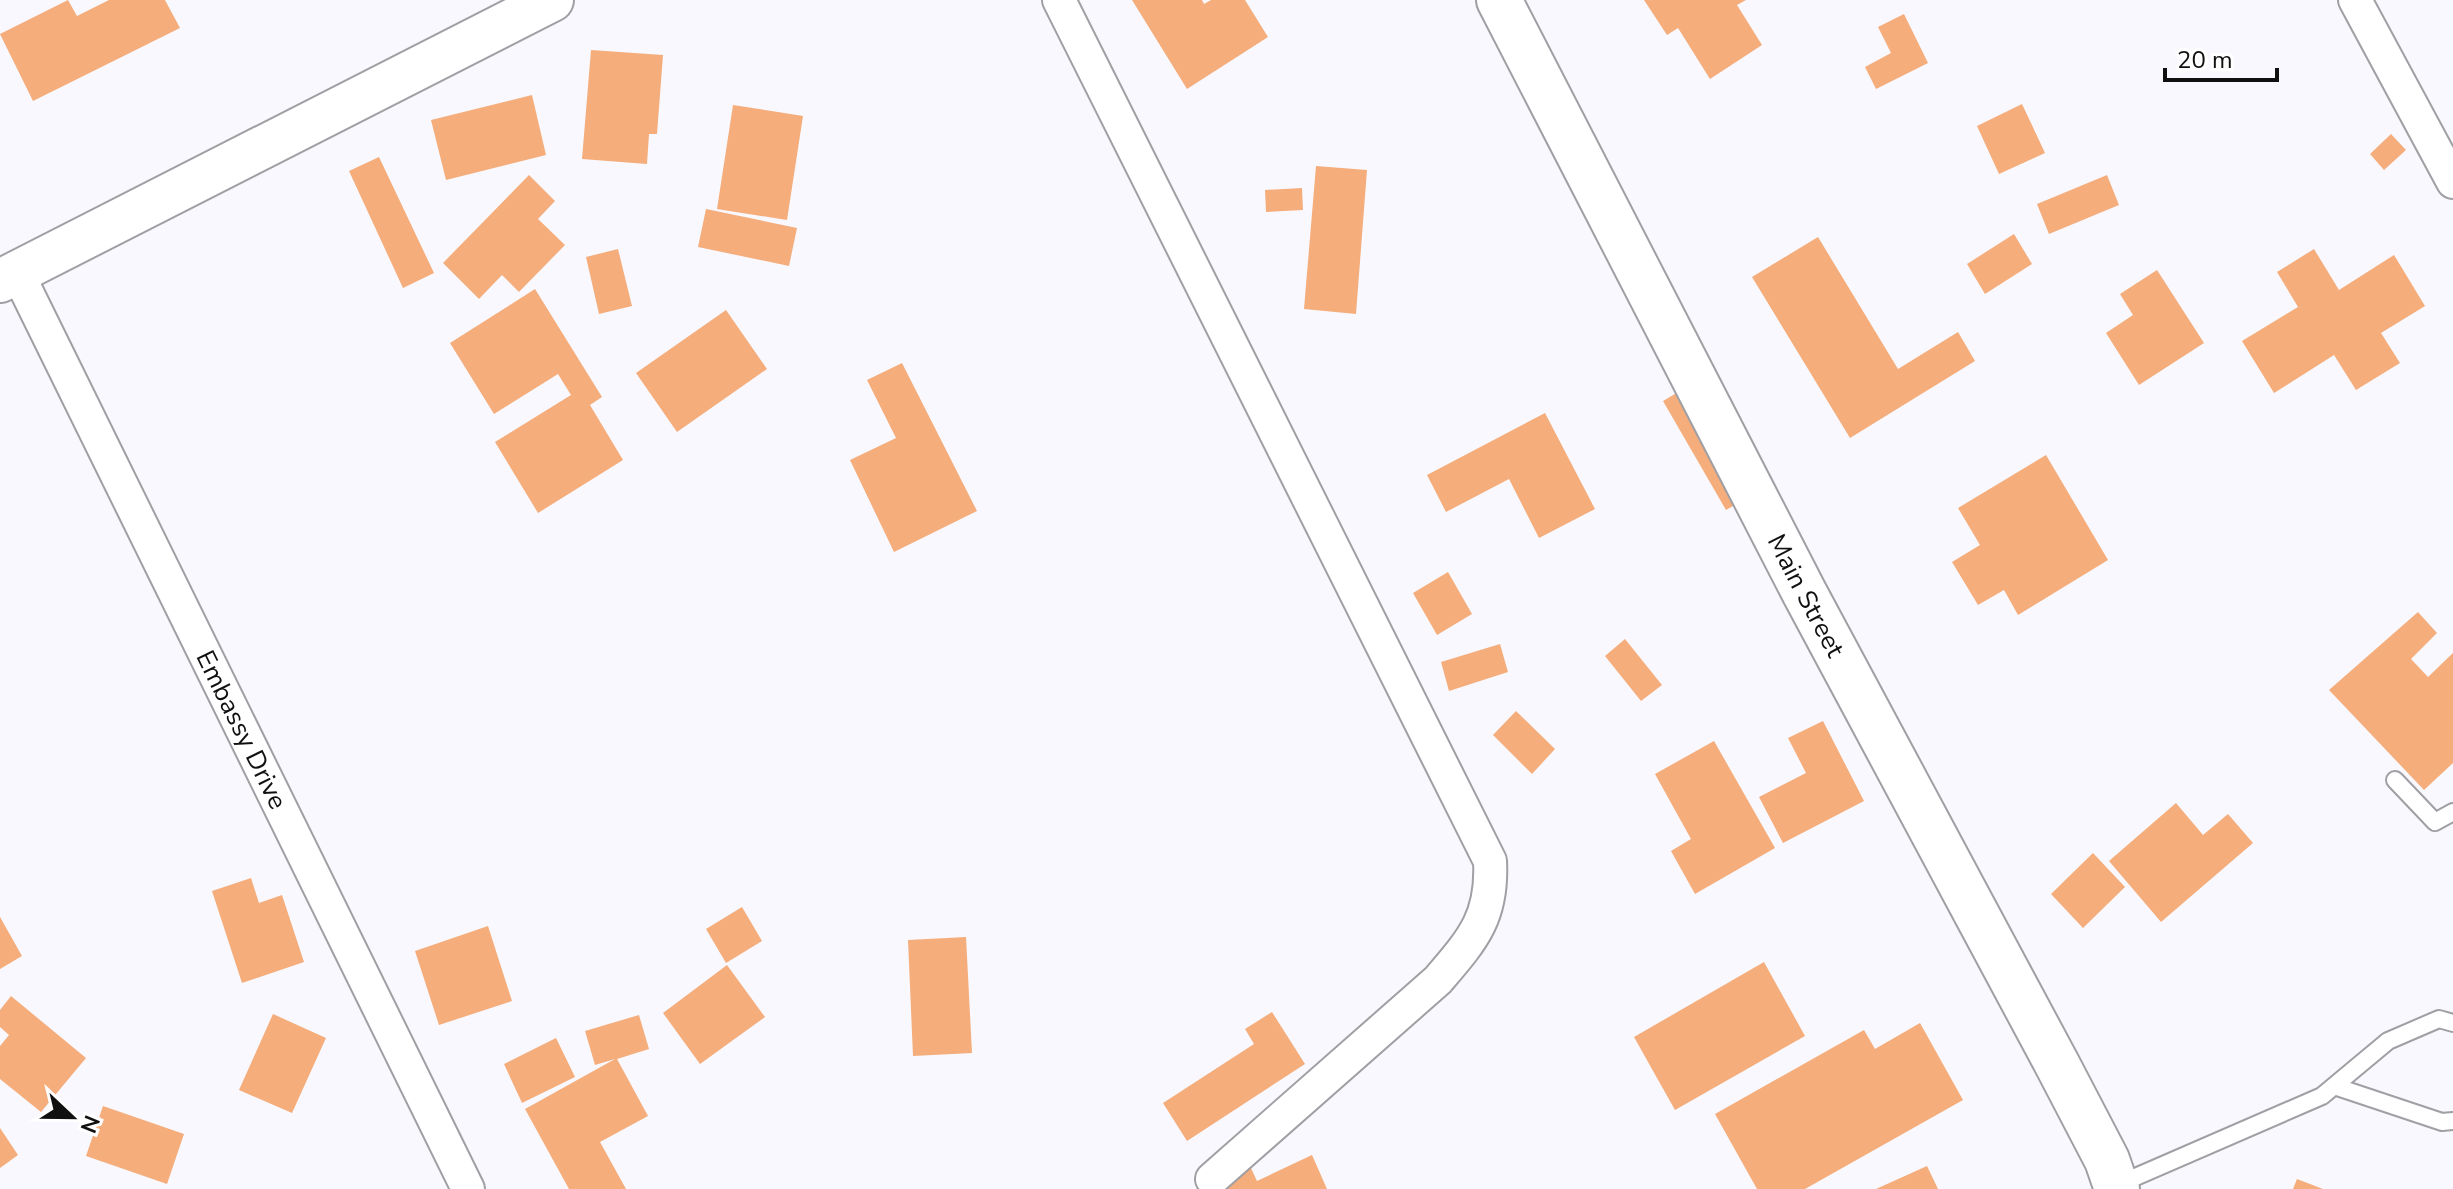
<svg xmlns="http://www.w3.org/2000/svg" width="2453" height="1189" viewBox="0 0 2453 1189" font-family="'Nunito Sans',sans-serif">
<rect width="100%" height="100%" fill="#f8f8fe"/>
<path fill="#f4ad7b" d="M68 0 77 16 109 0H165L180 28 33 101 0 34Z
M1132 0H1202L1204 4 1211 0H1245L1268 37 1187 89Z
M1644 0H1746L1737 5 1762 45 1710 79 1678 28 1667 35Z
M1904 14 1928 63 1876 89 1865 67 1891 53 1878 27Z
M591 50 663 55 657 134H649L647 164 582 159Z
M532 95 546 155 446 180 431 120Z
M2022 104 2045 153 1999 174 1977 126Z
M733 105 803 116 787 220 717 209Z
M2391 134 2406 150 2384 170 2370 154Z
M379 157 434 273 403 288 349 171Z
M1316 166 1367 170 1356 314 1304 309Z
M529 175 555 201 538 219 565 245 519 292 502 275 479 299 443 263Z
M2107 175 2119 205 2049 234 2037 204Z
M1302 188 1303 210 1266 212 1265 190Z
M706 209 797 228 789 266 698 247Z
M2014 234 2032 264 1985 294 1967 264Z
M1818 237 1898 369 1958 332 1975 361 1850 438 1752 277Z
M618 249 632 306 599 314 586 257Z
M2314 249 2339 290 2394 255 2425 306 2381 333 2400 363 2356 390 2334 355 2274 393 2242 341 2298 307 2277 272Z
M2157 270 2204 343 2139 385 2106 333 2133 315 2120 294Z
M535 289 602 397 590 405 623 460 538 513 495 442 571 395 558 374 494 414 450 343Z
M726 310 767 369 677 432 636 373Z
M902 363 977 511 894 552 850 460 896 438 867 380Z
M1697 381 1760 491 1726 510 1663 401Z
M1545 413 1595 509 1539 538 1509 479 1446 512 1427 475Z
M2046 455 2108 560 2018 615 2004 590 1978 605 1952 562 1980 545 1958 508Z
M1448 572 1472 614 1437 635 1413 593Z
M2418 612 2437 633 2411 659 2428 677 2453 653V763L2424 790 2329 690Z
M1625 639 1662 685 1641 701 1605 656Z
M1500 644 1508 672 1449 691 1441 662Z
M1516 711 1555 749 1532 774 1493 735Z
M1823 721 1864 801 1783 843 1759 797 1806 773 1788 738Z
M1714 741 1775 848 1695 894 1671 851 1691 839 1655 774Z
M2176 803 2203 835 2228 814 2253 843 2161 922 2109 861Z
M2093 853 2125 887 2083 928 2051 894Z
M251 878 259 903 282 895 304 962 242 983 212 891Z
M742 907 762 941 726 963 706 929Z
M0 917 22 956 0 969Z
M488 926 512 1001 439 1025 415 951Z
M966 937 972 1053 913 1056 908 940Z
M1764 962 1805 1036 1675 1110 1634 1037Z
M727 965 765 1017 700 1064 663 1013Z
M11 996 86 1058 41 1112 0 1079V1046L9 1035 0 1027V1010Z
M1272 1012 1305 1064 1187 1141 1163 1103 1254 1044 1245 1029Z
M273 1014 326 1038 292 1113 239 1090Z
M639 1015 649 1049 617 1059 648 1116 600 1142 626 1189H569L525 1109 615 1059 595 1065 585 1031Z
M1920 1023 1963 1100 1805 1189H1757L1715 1114 1864 1030 1875 1049Z
M556 1038 575 1077 522 1103 504 1064Z
M103 1106 184 1134 167 1184 86 1156Z
M0 1128 18 1155 0 1168Z
M1312 1155 1327 1189H1211L1250 1166 1257 1181Z
M1927 1166 1938 1189H1876Z
M2297 1179 2323 1189H2293Z"/>
<g fill="none" stroke-linecap="round" stroke-linejoin="round">
<g stroke="#9f9fa4" stroke-width="20">
<path id="service" d="M2395 780 2435 822 2453 812
M2334 1086 2442 1122 2453 1121
M2117 1185 2322 1096 2388 1041 2439 1019 2453 1023"/>
</g>
<g stroke="#9f9fa4" stroke-width="36">
<g id="minor">
<path d="M1059 0 1490 861C1493 917 1473 939 1438 980L1212 1179"/>
<path d="M2355 0 2453 182"/>
<path id="s1" d="M17 272 468 1189"/>
</g>
</g>
<g stroke="#9f9fa4" stroke-width="46">
<path id="tertiary" d="M0 281 552 0"/>
</g>
<g stroke="#9f9fa4" stroke-width="48">
<g id="secondary">
<path id="s2" d="M1499 0 1804 592 2058 1066 2107 1160 2117 1189"/>
</g>
</g>
<use href="#service" stroke="#fff" stroke-width="16"/>
<use href="#minor" stroke="#fff" stroke-width="32"/>
<use href="#tertiary" stroke="#fff" stroke-width="42"/>
<use href="#secondary" stroke="#fff" stroke-width="44"/>
</g>
<g text-anchor="middle" dominant-baseline="central" stroke-width="6" stroke-linejoin="round" paint-order="stroke">
<g font-size="26" fill="#101011" stroke="#fff">
<text stroke="none"><textPath href="#s2" startOffset="670">Main Street</textPath></text>
<text stroke="none"><textPath href="#s1" startOffset="510">Embassy Drive</textPath></text>
</g>
</g>
<g transform="translate(72 1117) rotate(112)" stroke="#ffffff" stroke-width="6" paint-order="stroke">
<path d="M0-6L14 30L0 20L-14 30Z" fill="#101011"/>
<text y="-12" font-size="22" font-weight="bold" text-anchor="middle" fill="#101011">N</text>
</g>
<path d="M2165 68v12h112v-12" fill="none" stroke="#101011" stroke-width="4"/>
<text x="2177" y="68" font-size="24" fill="#101011" stroke="#ffffff" stroke-width="6" paint-order="stroke">20 m</text>
</svg>
